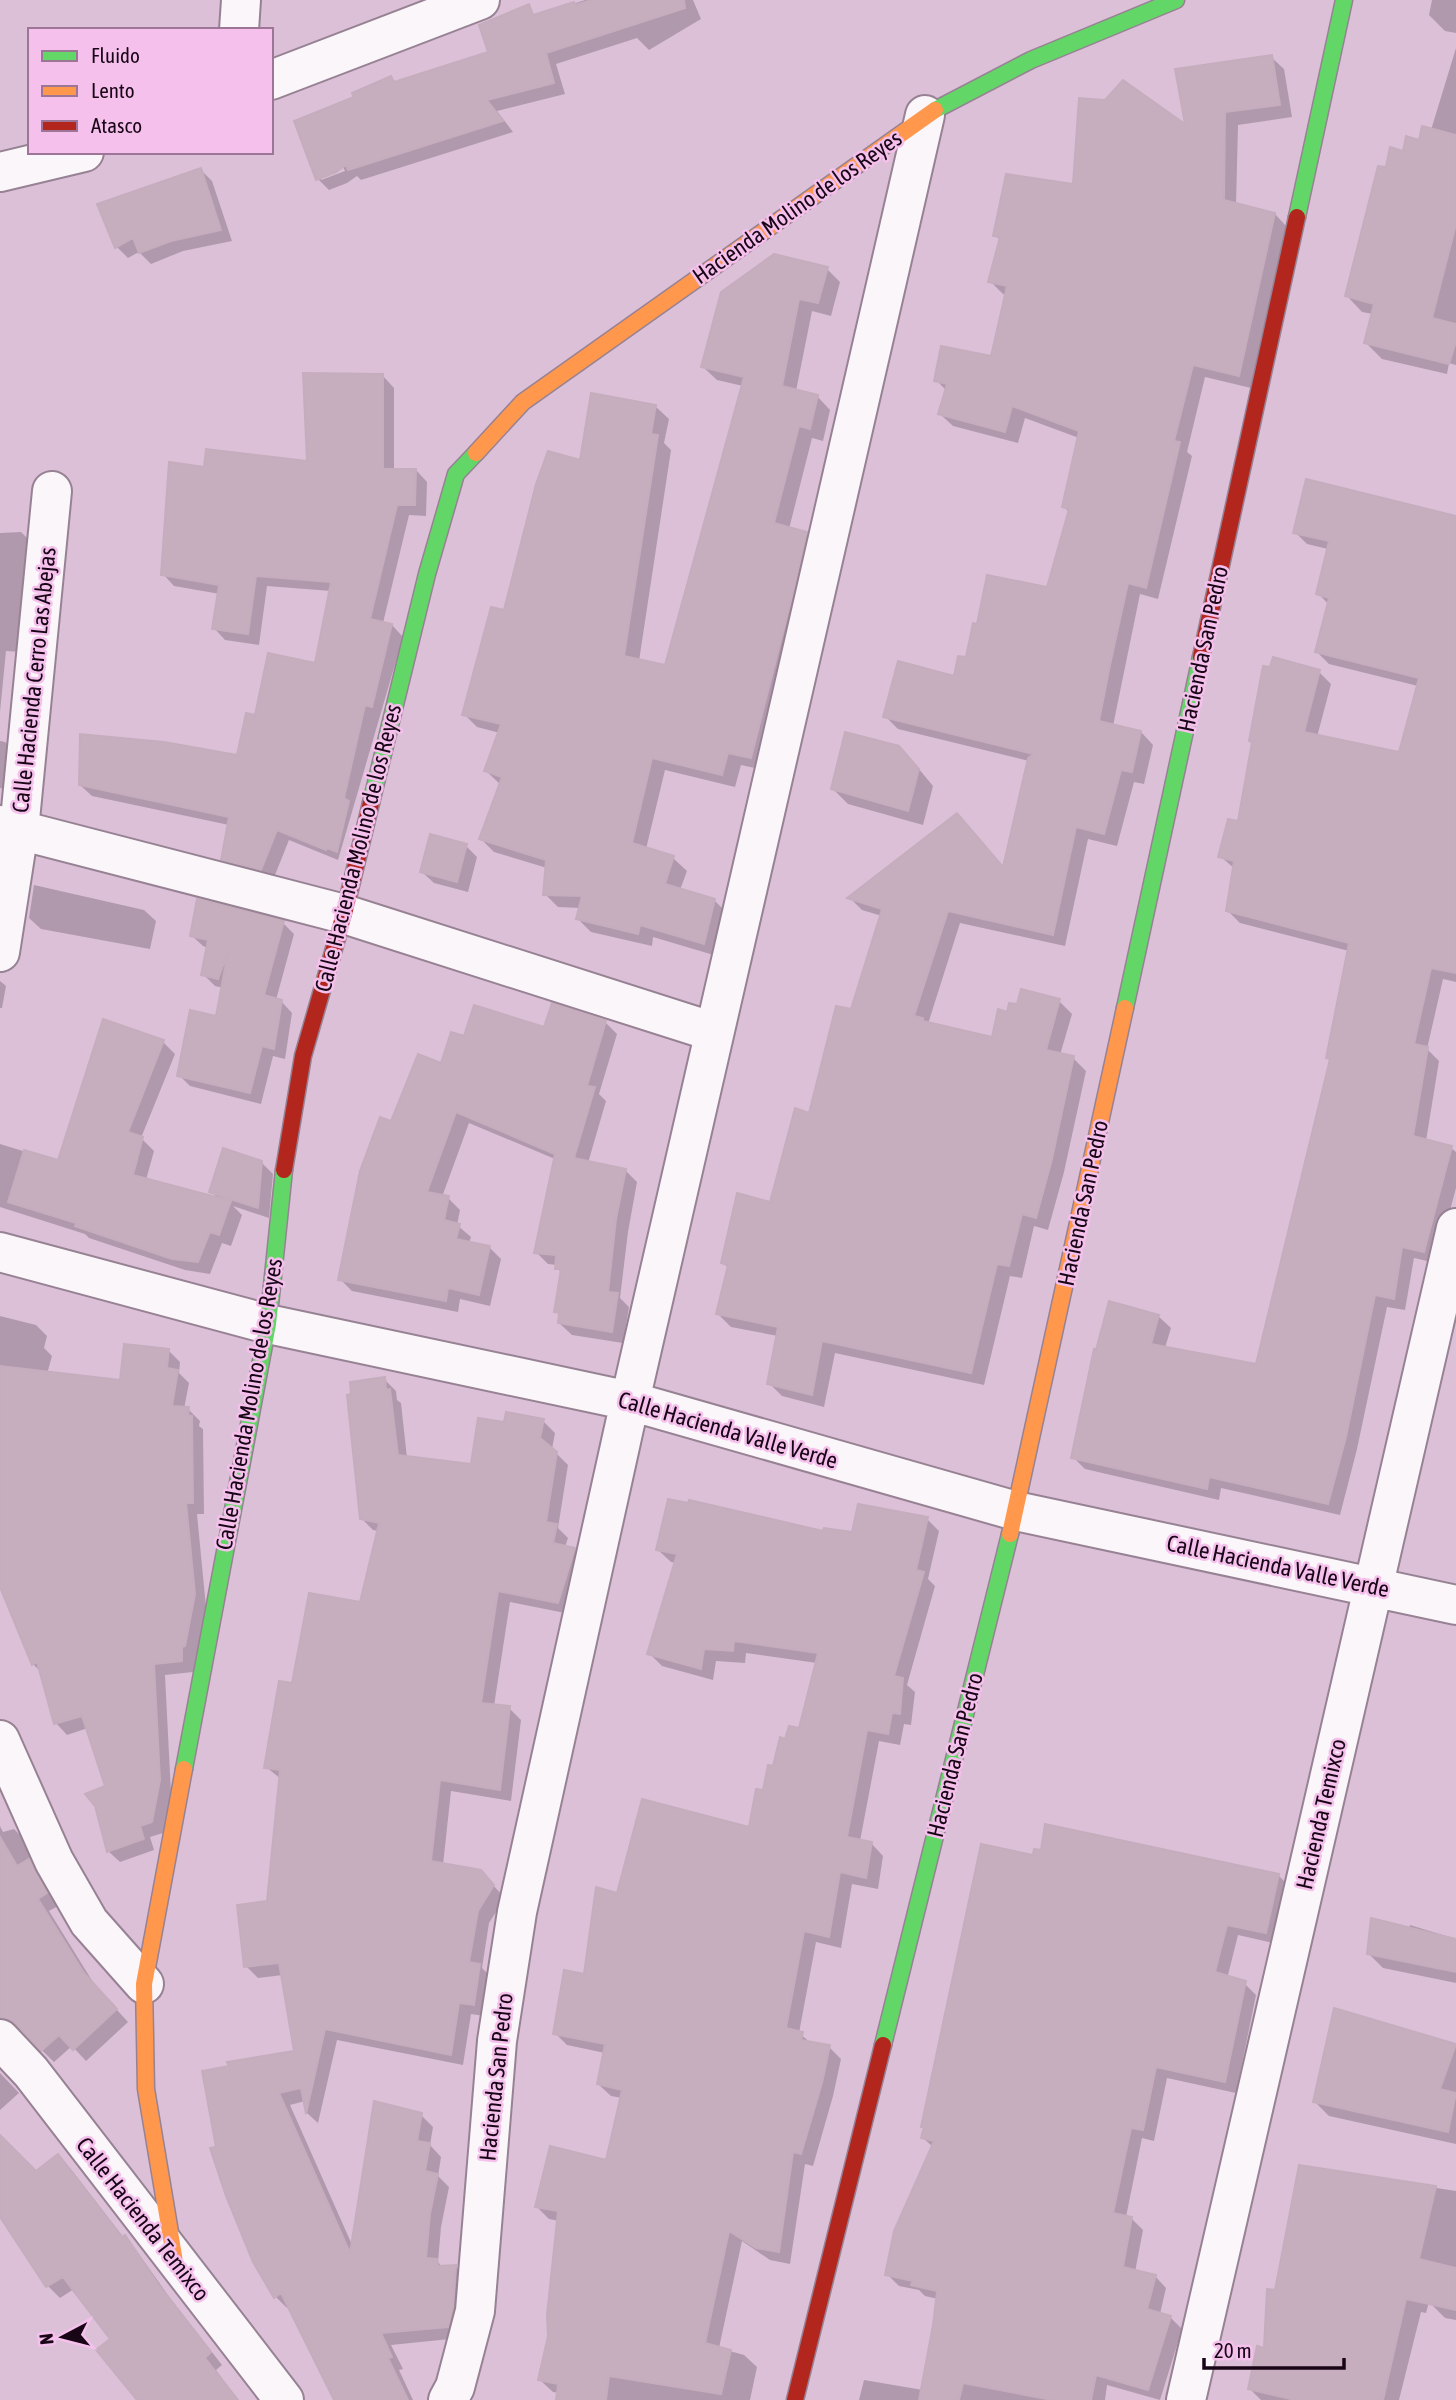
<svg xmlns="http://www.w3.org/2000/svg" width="1456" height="2400" viewBox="0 0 1456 2400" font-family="'Asap Condensed',sans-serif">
<rect width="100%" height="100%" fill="#dcc0d8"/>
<path fill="#0003" fill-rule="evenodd" d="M585 0H693L701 19 649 50 637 38 556 64 565 94 497 111 513 132 361 180 357 176 347 183 329 190 318 179 356 98 391 78 396 84 490 53 483 33ZM343 167 345 171 321 180V176Z
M1432 0H1456V33L1445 31 1429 15Z
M1456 48V365L1449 363 1447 374 1382 359 1366 343 1373 314 1362 312 1347 296 1387 169 1420 142 1431 130Z
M1271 57 1284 69 1292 117 1238 125 1236 205 1275 214 1287 227 1251 388 1205 377 1187 452 1192 456 1158 599 1140 594 1113 726 1141 732 1153 745 1144 784 1134 782 1117 846 1088 839 1065 946 960 923 928 1024 993 1039 1009 1014 1059 1001 1072 1014 1060 1055 1073 1058 1086 1071 1064 1172 1048 1230 1034 1226 1022 1278 1010 1276 984 1385 835 1353 824 1407 782 1396 769 1383 778 1336 731 1327 718 1314 729 1269 723 1262 771 1204 811 1115 852 1011 882 916 862 910 850 898 1004 869 1029 761 898 729 885 716 955 678 967 659 1048 589 1070 513 1064 507 1079 438 1025 418 1018 443 953 426 940 414 947 391 936 380 993 358 1007 295 1003 294 990 281 1001 241 995 235 1075 186 1187 128Z
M201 170 212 181 232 241 183 251 151 264 139 252 128 258 117 247Z
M827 269 840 282 831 316 812 311 796 391 817 396 830 410 823 441 812 438 789 529 806 534 819 547 764 770 741 765 735 787 665 770 646 849 673 858 687 871 680 890 714 900 728 914 717 956 653 937 652 946 591 932 578 919 581 908 558 907 545 894 547 868 494 852 481 839 501 785 486 771 500 733 477 727 464 714 505 612 581 462 655 406 669 419 664 443 671 450 639 661 666 667 743 386 717 380 703 367Z
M383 376 394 388V471L416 470 427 482 426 516 409 515 383 623 392 625 403 637 338 860 289 840 273 880 235 871 223 859 229 825 92 796 80 785 238 757 256 717 316 665 331 591 267 586 259 645 225 640 214 628 220 594 174 586 163 574 206 469 309 463Z
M1456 522V982L1443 979 1427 1049 1439 1061 1426 1141 1451 1148 1456 1152V1188L1436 1263 1414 1258 1405 1310 1387 1307 1357 1449 1340 1515 1221 1488 1219 1500 1085 1469 1073 1457 1158 1316 1171 1328 1165 1348 1257 1366 1331 1061 1328 1057 1349 951 1240 923 1228 911 1235 869 1220 856 1319 672 1331 684 1317 737 1401 754 1418 686 1329 664 1317 652 1329 605 1318 593 1328 549 1307 544 1295 532Z
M21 532 33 544 22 652 6 651 0 712V533Z
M0 741 5 742 17 754 14 790 0 788Z
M914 763 933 786 923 825 848 804 833 789Z
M466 846 477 857 468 892 434 883 422 872Z
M34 885 144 910 156 921 150 949 41 929 29 918Z
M283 923 294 934 276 1000 281 1001 292 1013 285 1059 273 1056 261 1104 190 1086 179 1075 217 1018 223 988 215 986 203 974 208 948 203 946 191 935Z
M0 981 6 986 2 1008H0Z
M605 1022 617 1034 599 1094 606 1101 588 1163 625 1170 637 1182 628 1232 620 1298 629 1307 623 1343 572 1335 559 1323 560 1316 556 1311 562 1273 557 1268V1265L548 1264 536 1252 555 1159 469 1123 442 1197 448 1198 460 1210 457 1225 471 1237 469 1243 489 1247 501 1259 490 1306 460 1299 458 1312 352 1291 340 1279 392 1123 465 1038Z
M163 1042 175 1054 141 1138 154 1151 146 1180 219 1200 211 1191 262 1163 273 1174 269 1218 233 1206 242 1215 231 1246 222 1243 210 1274 185 1270 89 1238 85 1234 0 1207V1144L59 1162Z
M0 1316 36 1325 47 1336 44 1348 52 1356 47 1374 122 1382 169 1351 180 1362 179 1373 189 1383 184 1409H188L200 1421 199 1426 203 1429 204 1514H197L206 1607 193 1672 165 1675 171 1793 163 1833 150 1837 154 1850 120 1862 108 1851V1788L88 1728 67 1735 56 1723 41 1672 33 1664 0 1582V1367L2 1366 0 1365Z
M384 1379 396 1391 397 1400 401 1403 407 1458 473 1466 506 1424 543 1421 555 1433 552 1449 568 1465 558 1528 568 1538 565 1547 574 1549 586 1561 570 1614 510 1602 494 1706 509 1708 521 1720 511 1801 451 1791 443 1865 492 1884 505 1898 489 1923 482 1968 491 1977 485 2016 471 2014 463 2065 337 2040 318 2123 307 2113 305 2101 290 2105 353 2247 421 2115 433 2127 430 2145 441 2157 438 2176 449 2187 441 2227 438 2262 443 2268 456 2267 468 2278 460 2338 391 2345 403 2369 399 2370 413 2400H335L290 2307 287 2308 276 2297 218 2148 296 2052 283 1975 258 1978 246 1966 269 1902 281 1779 266 1767 294 1685 361 1604 379 1531 373 1530 361 1518Z
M927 1519 939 1531 928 1579 935 1586 907 1685 915 1692 911 1725 904 1724 900 1745 879 1741 860 1841 871 1843 883 1856 878 1889 852 1884 841 1948 816 1942 799 2033 812 2044 829 2047 841 2059 833 2096 813 2166 805 2164 790 2264 770 2260 742 2241 719 2348 744 2355 757 2367 750 2400H558L559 2393 553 2392 540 2380 549 2336 559 2221 549 2219 537 2207 608 2163 622 2098 611 2096 598 2084 605 2053 567 2045 555 2033 585 1977 619 1895 750 1829 786 1741 801 1730 817 1663 746 1653 745 1663 716 1661 713 1680 662 1666 649 1653 676 1563 671 1562 658 1550 825 1533 854 1534Z
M0 1826 3 1832 14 1829 26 1841 58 1906 49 1911 96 1987 128 2022 86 2061 72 2046 54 2062 21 2030 8 2029 0 2033Z
M1034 1857 1278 1875 1290 1887 1277 1944 1238 1935 1227 1979 1245 1984 1256 1995 1236 2093 1167 2078 1154 2141 1142 2138 1126 2217 1131 2218 1143 2230 1135 2272 1155 2276 1166 2288 1160 2314 1170 2317 1182 2329 1160 2400 1107 2385 1105 2400H859L864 2380 923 2390 938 2299 925 2296 919 2290 899 2286 887 2274 933 2147 923 2138Z
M1410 1925 1456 1939V1983L1383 1968 1368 1953 1409 1929Z
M1335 2010 1456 2046V2144L1329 2116 1314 2101Z
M0 2073 19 2093 0 2110Z
M0 2138 36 2174 58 2156 70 2168 124 2238 136 2250 170 2298 222 2365 216 2370 238 2400H139L112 2339 74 2289 60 2298 48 2286 0 2212Z
M1300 2167 1456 2191V2320L1445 2318 1429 2302 1426 2313 1421 2312 1399 2400H1261L1249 2388 1266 2350Z"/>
<path fill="#c7aebe" stroke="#c5adbd" stroke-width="2" d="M592 0H684L685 8 546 53 554 83 487 100 503 121 348 170 346 165 336 172 316 180 294 121 354 97 352 93 391 76 394 82 488 52 479 25 529 4 533 15 574 2 575 5Z
M1272 55 1280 105 1225 112 1224 200 1275 213 1239 376 1193 365 1174 441 1180 442 1146 588 1128 583 1110 665 1099 721 1141 731 1132 772 1121 770 1104 834 1076 827 1053 935 948 911 914 1016 923 1018V1021L992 1037 998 1009 1007 1012 1009 1003 1017 1004 1021 989 1060 999 1046 1050 1074 1056 1052 1159 1036 1218 1022 1214 1009 1266 997 1264 971 1373 822 1341 812 1395 767 1384 778 1327 716 1314 728 1265 721 1263 737 1193 770 1202 795 1108 809 1113 836 1006 851 1009 882 909 847 898 957 813 1003 867 1028 758 1033 754 883 717 898 661 954 676 958 656 966 657 973 623 977 624 987 575 1047 587 1069 509 1062 507 1079 431 1012 406 1005 432 938 414 947 384 934 381 941 346 991 356 1007 286 988 282 1000 237 993 236 1006 174 1073 184 1079 98 1105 100 1123 80 1185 124 1175 69Z
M1422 126 1456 135V224L1432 318 1456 324V341L1449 364 1364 343 1374 304 1345 296 1378 166 1386 167 1390 147 1403 151 1406 136 1419 140Z
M201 168 221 230 171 241 139 253 133 238 115 248 97 204Z
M774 254 828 267 818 303 799 299 782 386 818 395 810 429 799 426 774 523 807 532 795 585 751 758 728 753 722 775 652 758 632 843 674 856 665 884 715 899 704 944 640 925 638 934 576 919 582 896 543 895 546 860 479 839 502 777 484 771 501 724 462 715 491 607 504 610 536 484 548 451 580 460 591 393 656 405 651 434 658 435 624 656 665 665 744 377 701 367 721 292Z
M303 373 383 374V469H416L415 505H397L370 619 392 624 372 707 365 705 344 798 349 801 337 852 327 848 326 850 277 830 261 870 221 860 229 817 79 785 80 734 164 742 237 755 246 713 255 715 268 653 315 663 331 582 256 576 248 634 212 629 219 585 161 575 169 462 204 467 206 449 307 461Z
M1306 479 1456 516V973L1431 968 1414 1044 1428 1047 1413 1136 1452 1146 1424 1252 1402 1247 1394 1299 1375 1295 1346 1437 1328 1504 1209 1477 1207 1489 1071 1458 1094 1349 1096 1350 1109 1301 1159 1315 1151 1344 1256 1364 1330 1059 1326 1058 1349 943 1226 911 1234 861 1218 857 1228 819 1238 821 1252 742 1249 741 1263 666 1270 667 1273 657 1320 670 1304 732 1399 752 1419 678 1315 652 1329 598 1316 594 1329 541 1293 533Z
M845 732 899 746 919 769 908 811 831 789Z
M430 834 467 844 457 882 420 872Z
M197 899 284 921 264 995 282 1000 274 1049 262 1046 250 1093 177 1076 190 1010 216 1016 228 952 218 979 201 975 208 940 190 936Z
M552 1003 606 1021 587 1086 595 1087 574 1158 626 1169 616 1219 608 1292 618 1293 612 1332 558 1323 559 1313 554 1312 561 1269H555L556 1255 534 1253 555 1154 557 1155 456 1112 427 1192 449 1196 444 1220 460 1224 456 1239 490 1246 479 1295 448 1288 446 1301 338 1280 360 1171 380 1117 391 1121 418 1054 441 1063 451 1032 464 1036 474 1005 544 1027Z
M103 1019 164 1040 128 1132 143 1137 133 1175 231 1201 219 1235 210 1232 198 1262 172 1259 75 1226 76 1223 8 1202 24 1150 58 1160Z
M223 1148 262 1161 258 1208 209 1192Z
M124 1344 169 1349 167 1368 178 1370 172 1406 189 1407 188 1415 192 1416 193 1503H186L195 1594 185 1646 182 1647V1661L154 1664 160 1780 152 1822 140 1826 144 1839 107 1852 95 1806 85 1794 105 1786 82 1716 54 1724 37 1662 32 1665 0 1587V1366L120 1380Z
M385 1377 386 1390 390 1389 398 1455 471 1464 478 1418 504 1422 506 1412 544 1419 540 1438 557 1452 546 1522 557 1524 553 1543 575 1548 558 1603 498 1591 481 1703 510 1706 500 1790 440 1780 431 1861 481 1870 494 1885 478 1911 469 1962 480 1964 474 2005 459 2003 451 2055 325 2029 306 2114 301 2088 279 2093 350 2253 374 2101 422 2113 417 2141 430 2143 425 2171 438 2174 430 2214 426 2258 437 2259 438 2266 456 2265 453 2307 448 2327 381 2333 392 2357 388 2358 408 2400H334L281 2293 274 2298 253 2262 226 2196 210 2148 216 2147 202 2071 229 2066 227 2062 294 2051 279 1963 244 1967 237 1905 267 1901 280 1770 264 1768 279 1681 292 1683 309 1593 360 1602 379 1523 360 1519 347 1395 351 1394 350 1382Z
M668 1499 688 1503 689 1500 823 1531 824 1528 852 1532 858 1504 928 1517 916 1570 924 1572 894 1676 903 1678 900 1714 892 1713 888 1734 867 1730 847 1837 872 1842 866 1878 840 1872 829 1937 804 1931 786 2028 803 2032 801 2040 830 2045 822 2083 801 2154 793 2152 779 2252 756 2248 729 2231 705 2343 731 2350 721 2394 609 2376 606 2400H556L558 2384 538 2380 548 2336 547 2315 558 2211 535 2207 550 2146 606 2160 622 2090 597 2084 605 2044 553 2034 564 1970 584 1974 596 1887 617 1893 642 1799 749 1827 756 1789 763 1790 768 1765 773 1766 780 1737 785 1739 789 1726 799 1728 818 1653 734 1641 733 1651 704 1649 701 1669 647 1654 677 1554 656 1550Z
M1045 1824 1279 1874 1266 1933 1227 1925 1215 1972 1246 1981 1225 2082 1156 2067 1143 2130 1131 2128 1113 2213 1132 2217 1123 2267 1156 2275 1147 2309 1171 2316 1148 2390 1096 2375 1091 2400H1052L963 2383 959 2400H919L933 2325 937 2291 911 2285 913 2281 885 2275 894 2231 934 2141 921 2138 924 2127H921L981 1844 1033 1855 1034 1849 1041 1850Z
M0 1837 17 1866 29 1859 47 1893 38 1899 84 1973 117 2009 73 2050 59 2035 41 2051 16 2024 7 2018H0Z
M1371 1918 1456 1939V1972L1367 1954Z
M1334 2008 1456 2044 1440 2089 1456 2093 1448 2132 1313 2102Z
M0 2135 36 2171 58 2154 122 2237 125 2235 158 2284 211 2352 205 2358 238 2400H137L96 2350 110 2339 63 2277 46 2287 0 2217Z
M1299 2165 1436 2186 1419 2259 1456 2268V2310L1406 2299 1383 2400H1295L1248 2389 1257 2346 1264 2348 1267 2289 1275 2290Z"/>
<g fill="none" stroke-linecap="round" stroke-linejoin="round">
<g stroke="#978294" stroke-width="42">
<path id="street" d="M239 30 241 0
M271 80 480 0
M0 172 84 152
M0 825 344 914 714 1032
M0 952 19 830 52 491
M0 1252 268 1324 630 1401 1016 1511 1456 1605
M0 1740 54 1861 89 1922 144 1984
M0 2039 31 2072 284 2400
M448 2400 455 2387 475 2311 497 2041 517 1912 630 1401 925 115
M1186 2400 1456 1228"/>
</g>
<g stroke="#978294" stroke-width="19">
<path id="fast" d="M935 110 1031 60 1176 0
M1297 217 1344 0
M371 803 427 574 456 474 476 453
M1125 1008 1201 657
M184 1769 268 1324 284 1170
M883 2045 1010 1534"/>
</g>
<g stroke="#978294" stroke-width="19">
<path id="slow" d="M476 453 523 402 935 110
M1010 1534 1125 1008
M175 2262 146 2089 144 1984 184 1769"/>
</g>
<g stroke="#978294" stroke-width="19">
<path id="jam" d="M1201 657 1297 217
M284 1170 303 1056 344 914 371 803
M795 2400 883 2045"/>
</g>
<use href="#street" stroke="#faf6f9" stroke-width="38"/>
<use href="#fast" stroke="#63d668" stroke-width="16"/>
<use href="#slow" stroke="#ff974d" stroke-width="16"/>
<use href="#jam" stroke="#b3261e" stroke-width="16"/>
</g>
<g text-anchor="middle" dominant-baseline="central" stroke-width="5" stroke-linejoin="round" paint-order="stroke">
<g font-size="23" fill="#180616" stroke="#f6c0ed">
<text transform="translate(797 207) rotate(-35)">Hacienda Molino de los Reyes</text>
<text transform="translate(1203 649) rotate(-78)">Hacienda San Pedro</text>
<text transform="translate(34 680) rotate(-84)">Calle Hacienda Cerro Las Abejas</text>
<text transform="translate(358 848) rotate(-76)">Calle Hacienda Molino de los Reyes</text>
<text transform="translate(1083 1203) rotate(-78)">Hacienda San Pedro</text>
<text transform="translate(249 1404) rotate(-80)">Calle Hacienda Molino de los Reyes</text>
<text transform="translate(728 1430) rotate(16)">Calle Hacienda Valle Verde</text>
<text transform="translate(1278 1566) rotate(12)">Calle Hacienda Valle Verde</text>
<text transform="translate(955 1755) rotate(-76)">Hacienda San Pedro</text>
<text transform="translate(1321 1814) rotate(-77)">Hacienda Temixco</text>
<text transform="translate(496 2077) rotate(-84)">Hacienda San Pedro</text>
<text transform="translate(143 2219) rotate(52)">Calle Hacienda Temixco</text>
</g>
</g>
<rect x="28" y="28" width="245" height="126" fill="#f6c0ed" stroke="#9d7697" stroke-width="2"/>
<rect x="42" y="51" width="35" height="10" fill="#63d668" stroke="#9d7697" stroke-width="2"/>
<text x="91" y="63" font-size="21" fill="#180616">Fluido</text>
<rect x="42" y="86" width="35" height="10" fill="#ff974d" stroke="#9d7697" stroke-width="2"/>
<text x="91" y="98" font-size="21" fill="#180616">Lento</text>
<rect x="42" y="121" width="35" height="10" fill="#b3261e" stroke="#9d7697" stroke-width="2"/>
<text x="91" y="133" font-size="21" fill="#180616">Atasco</text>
<g transform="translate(63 2337) rotate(263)" stroke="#f6c0ed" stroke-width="5" paint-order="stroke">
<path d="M0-5L12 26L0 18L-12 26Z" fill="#180616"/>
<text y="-10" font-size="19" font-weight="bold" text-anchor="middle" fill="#180616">N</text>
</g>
<path d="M1204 2358v10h140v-10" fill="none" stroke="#180616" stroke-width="3.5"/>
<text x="1214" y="2358" font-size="21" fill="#180616" stroke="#f6c0ed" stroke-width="5" paint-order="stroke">20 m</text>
</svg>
